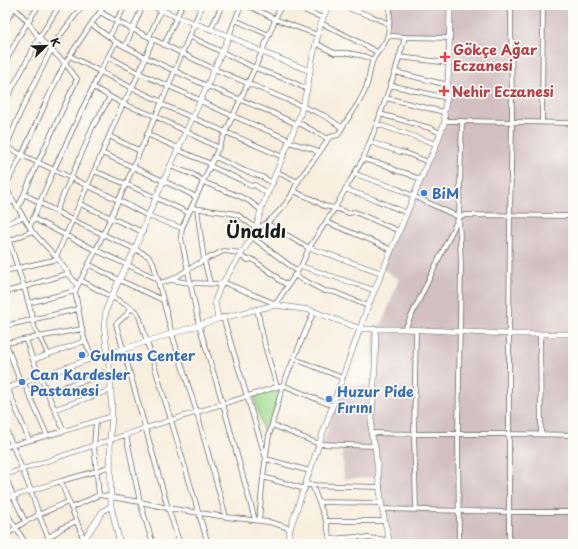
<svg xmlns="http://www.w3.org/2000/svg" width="578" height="549" viewBox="0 0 578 549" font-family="'Playpen Sans',sans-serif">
<rect width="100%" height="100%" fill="#fdfcf7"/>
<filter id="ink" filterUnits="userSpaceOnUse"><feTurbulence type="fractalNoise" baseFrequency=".025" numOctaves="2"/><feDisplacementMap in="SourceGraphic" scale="8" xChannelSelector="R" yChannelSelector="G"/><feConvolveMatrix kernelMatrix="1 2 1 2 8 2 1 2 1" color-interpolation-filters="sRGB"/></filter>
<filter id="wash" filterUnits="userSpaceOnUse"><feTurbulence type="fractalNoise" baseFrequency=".012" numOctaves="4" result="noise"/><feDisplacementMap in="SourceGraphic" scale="16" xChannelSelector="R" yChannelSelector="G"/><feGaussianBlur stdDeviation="0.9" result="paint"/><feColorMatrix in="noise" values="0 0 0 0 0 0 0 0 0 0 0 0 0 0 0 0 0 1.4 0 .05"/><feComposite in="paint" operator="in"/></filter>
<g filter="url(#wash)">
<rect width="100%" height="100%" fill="#f8eede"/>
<path fill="#d2bfc1" d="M389 5H573V544H392L377 477 344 479 342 449 322 447 343 385 372 384 374 326 382 324 399 279 381 268 446 110 447 35 389 33Z"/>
<path fill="#a0da8d" stroke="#5e7b54" d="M276 389 279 393 268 432 266 435 264 434 254 396Z"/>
</g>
<g filter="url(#ink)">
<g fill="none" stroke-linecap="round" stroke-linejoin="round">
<g stroke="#696660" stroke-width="5.5">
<path id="minor" d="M12 5 28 22 39 38 65 63 77 79 38 162 18 208
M247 5 275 19 318 35
M291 5 323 18
M339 5 371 16 389 24
M100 12 116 21 214 69 316 112C320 114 325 115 328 118 334 121 336 125 342 127
M235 20 269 35
M116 21 126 5
M5 23 14 8
M321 23 351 38 377 52
M91 24 116 42 145 57 207 86 273 113 296 124H301L328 139
M211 29 222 5
M189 36 255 68 290 81 307 89
M229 36 241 5
M109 37 118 21
M149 37 161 10
M388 37 393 36 405 37 450 38
M316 43 334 53H348L364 56 373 60
M164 45 182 5
M125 47 143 5
M50 49 83 5
M70 56 132 88 162 102
M109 57 139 73 200 100
M399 57 449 63
M5 63 19 36 39 5
M395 72 448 85
M390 85 447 98
M93 87 123 104 155 116 219 148
M386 98 444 112
M200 101 233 116 290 140
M5 102 39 38 60 5
M161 104 283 157
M380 114 430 128 440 133
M445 121H462L573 123
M542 122 543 5
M377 124 436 144
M147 134 178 148
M109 136 140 151
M289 142 313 149 319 153
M370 142 400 152 406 153 428 162
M5 146 22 155 118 200 148 216 182 228
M5 150 21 111 51 50
M178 150 211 164
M102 153 181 189 196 197
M215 157 245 171 262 177 273 183
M363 159 388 166 397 171 406 173 421 180
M170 166C181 171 196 173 203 182L239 196 249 201 261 210
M210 166 241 180 251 186 255 185 268 194
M94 171 126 184 189 213
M277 172 298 182
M355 174 398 189 459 217 466 215 573 216
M5 187 22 155 46 102 65 63 91 24 105 5
M5 187 32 231 58 259 77 285
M345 189 376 200 407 213
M294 191 302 195 310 198 324 206 335 208 348 213 355 212 399 231
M24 194 72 220 135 249 148 256 153 262 172 334 197 413 226 517
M80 204 143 232
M5 205 14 201
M192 208 231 213 238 215 256 228C266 227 283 208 289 199 293 193 295 186 299 180 308 166 320 154 328 139L330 137 338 135C346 119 359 106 365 90 370 80 369 69 373 60 376 53 382 48 385 42 391 33 389 16 390 5
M197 209 204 260 210 283
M56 211 85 146 92 128 110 97
M33 218C74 241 116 260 158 279
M326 222 377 243 391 250
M266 223 309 248 328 254 382 273
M5 224 24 217
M30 226 54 169 73 129 100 72 116 42
M252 237 297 271
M9 241 24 287 33 319
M5 243 32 231
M240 256 248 260 252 259 277 277 279 280 288 285
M56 257 102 153 109 136 123 104 132 88 140 71 153 39
M88 264 119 280 163 300
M301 266 374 290
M5 271 58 259
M294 275 324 291 334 292 368 306
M80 280 123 303 137 312 140 319 171 420 208 544
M171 280 190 283 222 284
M223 282 276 304
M159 283 171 280 204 260 224 251 242 253
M5 292 24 287 69 273
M29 303 75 291
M275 305 301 266 309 248 335 208 350 181 363 159 377 124 395 72 405 37
M131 308 126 315 116 324 168 508 180 544
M257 309 265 346 277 387
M223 317 266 459 310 471
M32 320C34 325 35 333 40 337L48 354
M5 326 78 309
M405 329 459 217
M416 330 414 434 416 510
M540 335 541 434
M5 337 6 343 21 384
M26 340 33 360 64 431
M6 343 82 329
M93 358 85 341 82 329 75 291 96 250 126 184 140 151 161 104 202 5
M295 359 343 378
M33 360 85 341
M5 382 29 440
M24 383 47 435
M48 394 66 386 110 373
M55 409 111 390
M96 421 94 446 99 495
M272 425 319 444 375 446
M5 427 31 491 39 515 51 544
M371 433C439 435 506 433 573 435
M126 435 140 502 153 544
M5 447 64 431 112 416
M5 475 146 428 283 385 333 406
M5 475 13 496 25 521
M263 477 305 489
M61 481C68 502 78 522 85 544
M306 485 380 487
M312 485 326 521 331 544
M5 499 61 481 97 471 110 466
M319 502 381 503
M71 508 99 495 140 502 168 508 226 517 269 522 283 526 290 529
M382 509 510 512H573
M5 516 7 514 26 544
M255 520 223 404 199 325 181 237 182 228 262 52 281 5
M259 521 263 477 269 435 283 385 314 311
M326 521H385
M5 537C11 531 18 526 25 522 39 514 54 508 68 502
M48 538 62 528 77 521
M330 539 356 537 389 540
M459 544 458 434 461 264 459 217 462 121
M509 544V334L510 215 512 122 511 5"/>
</g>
<g stroke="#696660" stroke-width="6">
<path id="tertiary" d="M150 5 177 17 229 36 262 52 310 71
M218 319 215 301 220 287 252 237 256 228 262 207 300 115 307 89 312 60 320 26 328 5
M376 330 375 367 371 433 375 446 382 509 390 544
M5 389 93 358 108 354 218 319 275 305 310 310 361 329H405L509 334H573
M81 544 103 511 111 506
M120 544 111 506 110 440 112 416 111 390 110 373 104 326 106 310 119 280 127 265 135 249 148 216 163 182 207 86 229 36
M287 544 290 529 319 444 368 306 428 162 433 153 445 121 444 112 447 98 449 63 450 5"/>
</g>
<use href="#minor" stroke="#fff" stroke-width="4"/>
<use href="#tertiary" stroke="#fff" stroke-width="5"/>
</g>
</g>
<g fill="#e0444e" stroke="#fdfcf7" stroke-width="1.5">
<path d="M443 51h4v4h4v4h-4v4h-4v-4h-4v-4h4z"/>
<path d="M442 85h4v4h4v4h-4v4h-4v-4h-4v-4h4z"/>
</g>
<g fill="#3f7fe0" stroke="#fdfcf7" stroke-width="1.5">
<circle cx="424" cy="193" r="4"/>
<circle cx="82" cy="355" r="4"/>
<circle cx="22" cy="382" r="4"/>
<circle cx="329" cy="399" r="4"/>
</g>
<g text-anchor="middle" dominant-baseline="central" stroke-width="3.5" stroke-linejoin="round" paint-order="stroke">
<g font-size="14" font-weight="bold" fill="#be3a42" stroke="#fdfcf7" text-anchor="start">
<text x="453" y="49">Gökçe Ağar<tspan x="453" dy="16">Eczanesi</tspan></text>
<text x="452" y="91">Nehir Eczanesi</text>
</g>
<g font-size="14" font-weight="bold" fill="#366cbe" stroke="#fdfcf7" text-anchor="start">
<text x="432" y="193">BiM</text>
<text x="90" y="355">Gulmus Center</text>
<text x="30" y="374">Can Kardesler<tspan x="30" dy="16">Pastanesi</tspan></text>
<text x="337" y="391">Huzur Pide<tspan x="337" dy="16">Fırını</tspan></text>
</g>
<g font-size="18" font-weight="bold" fill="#1c1c1c" stroke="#fdfcf7">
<text x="256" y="230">Ünaldı</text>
</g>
</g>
<rect width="578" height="549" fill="none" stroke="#fdfcf7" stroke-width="20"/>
<g transform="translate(46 46) rotate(67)" stroke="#fdfcf7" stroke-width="3" paint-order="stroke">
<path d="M0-3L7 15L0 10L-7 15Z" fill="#1c1c1c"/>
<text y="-6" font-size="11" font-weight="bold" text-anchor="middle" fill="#1c1c1c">K</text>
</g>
</svg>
